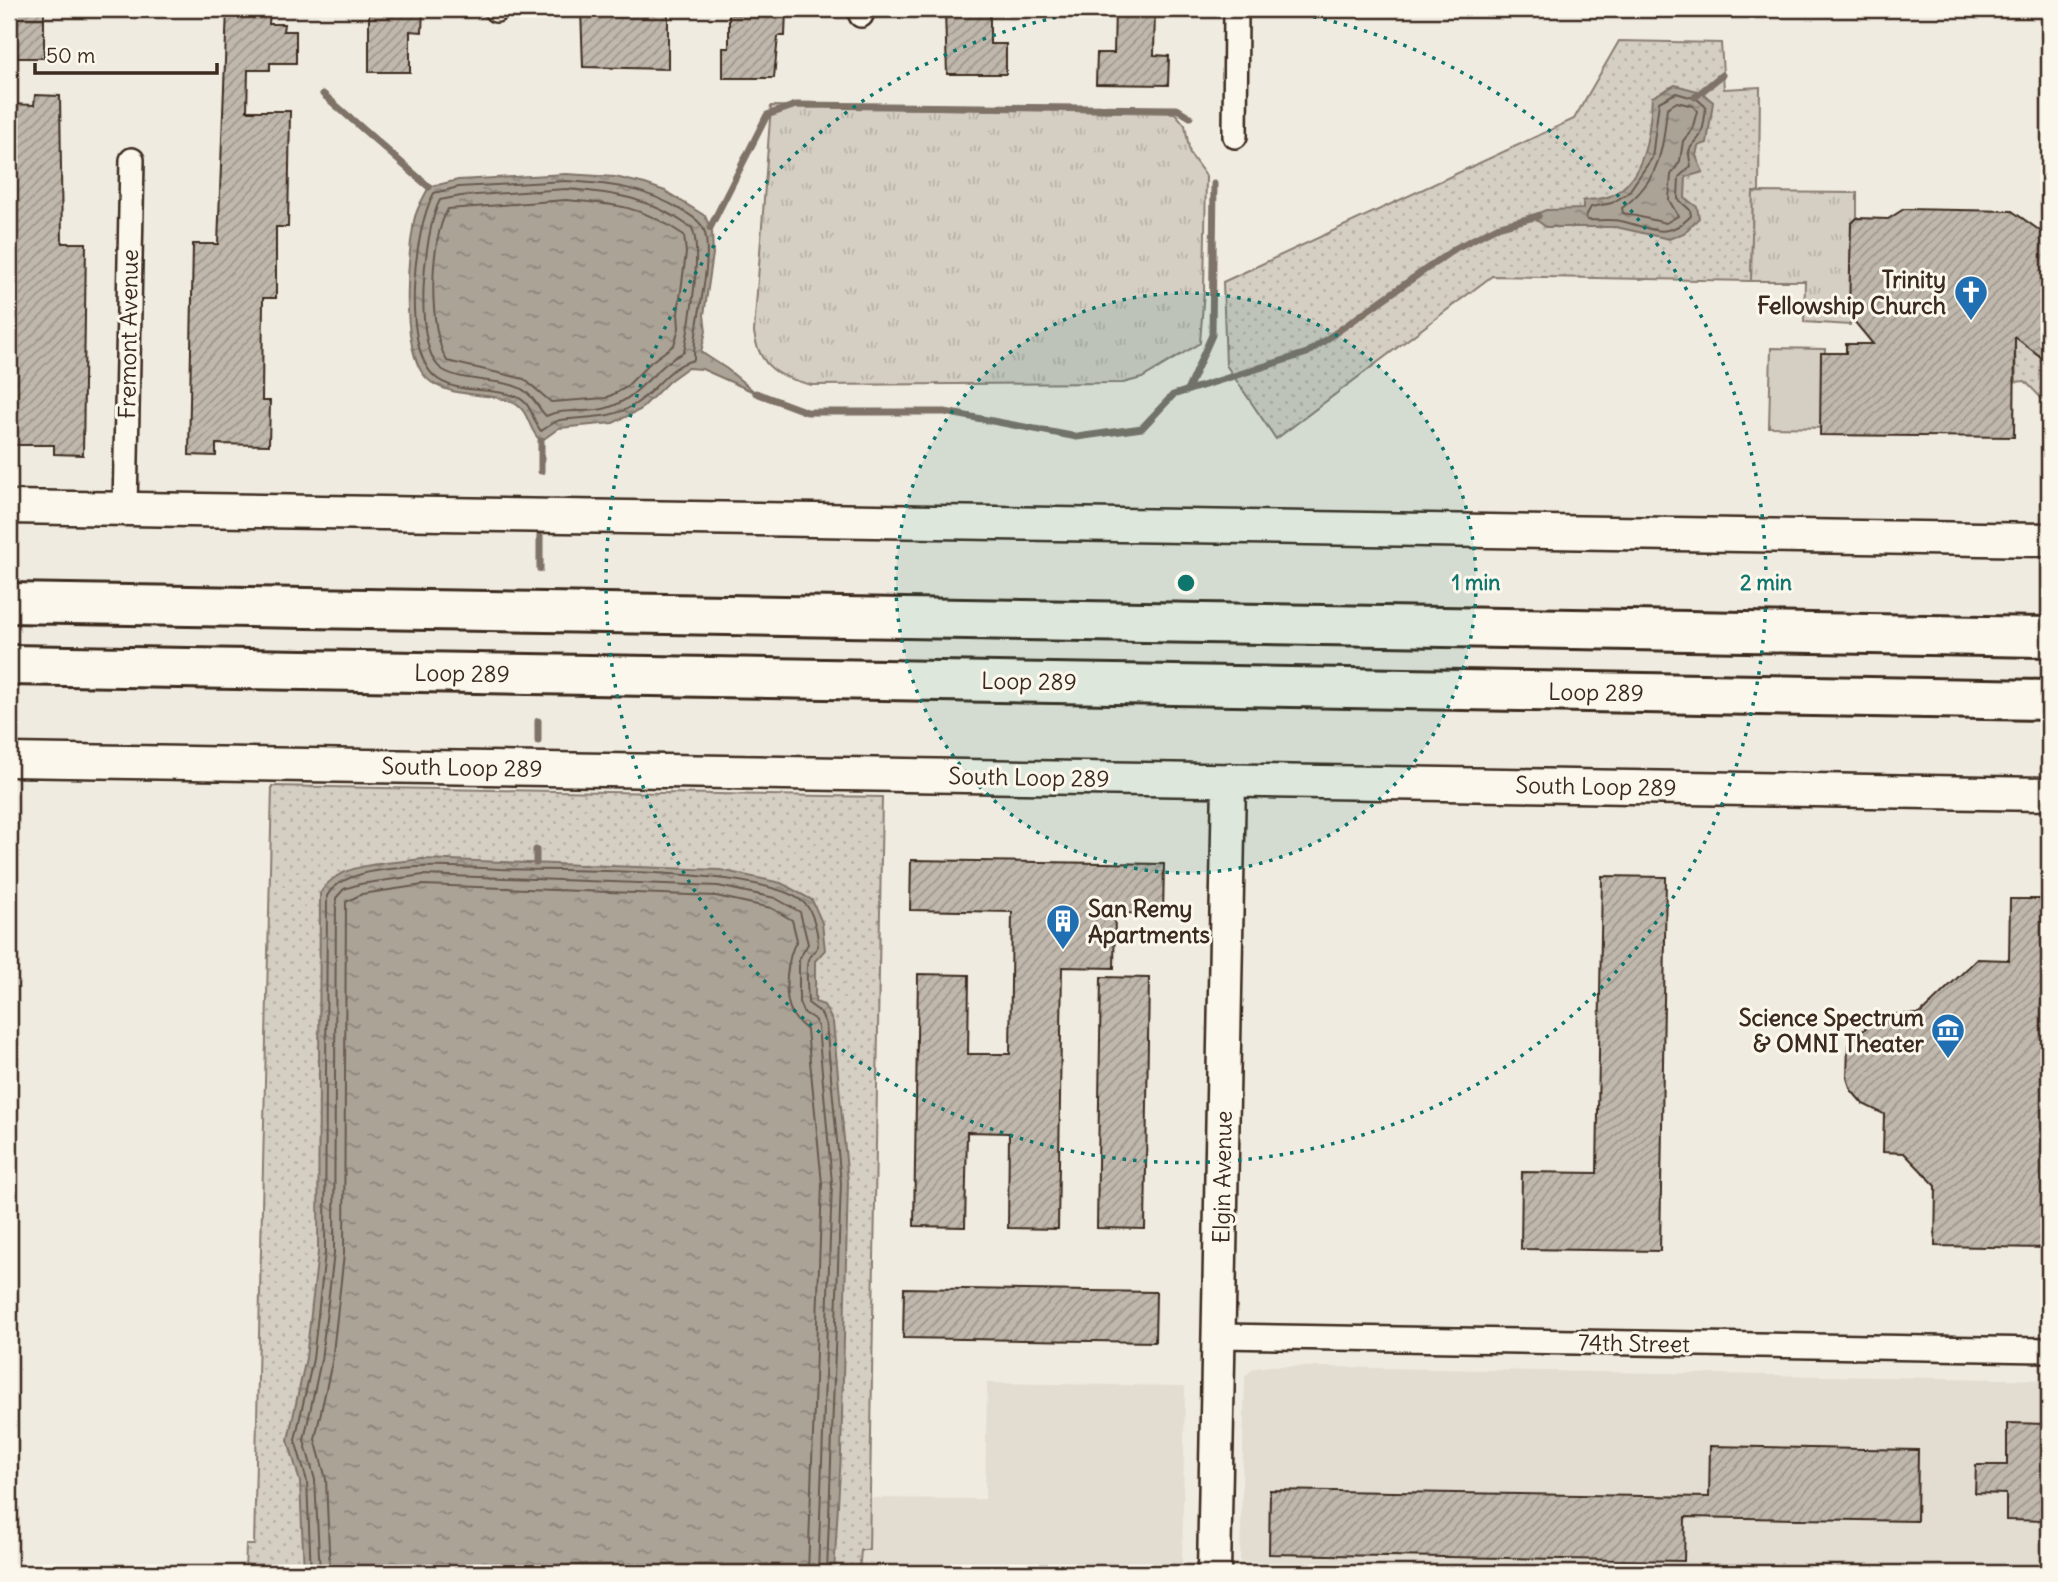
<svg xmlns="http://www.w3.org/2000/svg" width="2058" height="1582" viewBox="0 0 2058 1582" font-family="Delius,sans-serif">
<defs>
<pattern id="grass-dots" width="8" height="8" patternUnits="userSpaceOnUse" patternTransform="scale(1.75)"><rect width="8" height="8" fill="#d5cec3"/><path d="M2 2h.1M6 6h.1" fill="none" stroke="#b8b1a7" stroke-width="1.8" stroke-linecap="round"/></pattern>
<pattern id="park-tufts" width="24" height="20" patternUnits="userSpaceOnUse" patternTransform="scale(1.75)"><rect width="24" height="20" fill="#d5cec3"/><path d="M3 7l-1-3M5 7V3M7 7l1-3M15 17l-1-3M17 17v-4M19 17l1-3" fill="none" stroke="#b8b1a7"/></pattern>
<pattern id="water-ripples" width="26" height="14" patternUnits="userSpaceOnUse" patternTransform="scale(1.75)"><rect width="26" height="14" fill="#aca397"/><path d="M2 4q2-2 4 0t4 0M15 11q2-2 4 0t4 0" fill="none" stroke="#8d857b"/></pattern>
<pattern id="building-hatch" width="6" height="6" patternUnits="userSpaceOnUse" patternTransform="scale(1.75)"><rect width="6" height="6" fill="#c0b8ad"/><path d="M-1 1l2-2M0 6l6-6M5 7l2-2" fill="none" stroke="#9d968c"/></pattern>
</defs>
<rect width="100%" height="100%" fill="#f0ebe0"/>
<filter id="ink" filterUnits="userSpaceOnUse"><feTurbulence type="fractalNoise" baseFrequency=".0143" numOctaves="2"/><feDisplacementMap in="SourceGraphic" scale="14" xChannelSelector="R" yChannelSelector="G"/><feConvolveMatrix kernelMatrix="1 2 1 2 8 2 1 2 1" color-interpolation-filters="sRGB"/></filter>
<g filter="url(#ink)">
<path fill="#e2dcd1" d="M1270 1366 2049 1380V1573L1240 1562 1245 1376 1254 1368Z
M987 1383 1185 1386 1182 1573 860 1569 861 1550 869 1549 870 1498 985 1499Z"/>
<path fill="url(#grass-dots)" stroke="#887c70" stroke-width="2" d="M1619 41 1721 43 1724 89 1760 87 1759 191 1753 193 1751 281 1492 276 1276 439 1226 365 1223 282 1574 119Z
M2025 324 2031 349 2049 363V406L2025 381 2016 382 2015 338Z
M272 786 882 797 869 1550H861L859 1573H245L246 1545H254Z"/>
<path fill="url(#park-tufts)" stroke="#887c70" stroke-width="2" d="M771 106 1175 113 1185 125 1190 154 1206 176 1204 290 1200 343 1142 378 1123 383 812 385C779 377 759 368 754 332Z
M1753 192 1857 193V218L1851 224 1850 325 1804 322 1805 281H1751Z"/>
<path fill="#d5cec3" stroke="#887c70" stroke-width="2" d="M1771 348 1825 349 1824 375 1832 428 1769 427Z"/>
<path fill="url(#water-ripples)" stroke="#7f7367" stroke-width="2" d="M1675 85 1701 92 1713 102 1707 143 1698 146 1696 156 1703 172 1686 177 1685 198 1697 207 1699 218 1684 233 1669 239 1616 227H1546L1531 216 1546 210 1583 209V201C1591 199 1602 200 1610 196 1646 180 1650 131 1652 97Z
M566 174 615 177 645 184 665 191 705 216 712 232 713 254 704 315 706 331 701 352 727 369 756 393 702 369 687 368 669 381 640 410 613 423 559 428 541 441C528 431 530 411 514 403 489 391 456 399 431 382 398 359 408 256 414 221 416 209 424 197 429 187L458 180Z
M422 859 720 870 781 883 812 900 822 923 825 950 815 961V1002L824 1005 833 1022 848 1182 841 1454 834 1573H304L300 1482 288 1440 306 1358 318 1252 320 894C337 861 389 864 422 859Z"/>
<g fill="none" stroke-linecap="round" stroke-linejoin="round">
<path stroke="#685a4e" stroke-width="2" d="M1676 93 1697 99 1706 107C1705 114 1704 130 1700 136 1691 150 1686 144 1691 166L1679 177 1678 199 1690 210 1691 216C1665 242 1651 227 1620 221 1609 219 1598 221 1587 220L1586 216 1591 207 1612 203 1628 193 1652 158 1659 102Z
M1677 102 1693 106 1697 111 1692 130 1683 141 1680 161 1671 175 1669 200 1678 216 1666 223 1623 213 1622 208C1659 181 1663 151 1667 108Z
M566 181C612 184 643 187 683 211 693 217 702 222 705 233 713 267 693 325 694 360 667 366 657 391 634 405 610 420 587 416 560 420 553 422 547 428 541 431 532 421 533 404 517 397 493 386 454 395 434 376 401 345 414 228 434 193L459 187Z
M566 189C618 193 649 198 692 228 703 250 689 327 684 352 655 366 640 397 610 407 589 415 566 407 546 416 539 409 535 399 526 392 507 377 466 384 443 370 411 351 424 229 440 200L461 196Z
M566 200C617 204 641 206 684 235L686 253 678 313 679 328 674 345 651 362 625 388 606 398 551 402 524 379 447 361C428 329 429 240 448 209Z
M311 1573 307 1481 295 1440 313 1359 325 1253 327 896C345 858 462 867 499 869 554 871 776 866 807 906 813 914 820 937 817 947 816 952 809 955 808 960 805 972 808 990 808 1003L820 1012 826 1024 841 1183 827 1573
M320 1573 315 1480 304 1440 321 1360 334 1253 336 898 344 889 360 884 423 875 718 886 775 898 800 912 808 944 799 959V1002L803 1012 814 1019 818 1027 832 1183 818 1573
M330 1573 326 1479 315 1439 332 1362 344 1254 346 902 362 894 423 885 716 896 771 908 792 920 797 940C787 957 782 994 792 1013 795 1021 802 1025 807 1030L822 1184 808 1573"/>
<path stroke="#7f7367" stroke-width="7" d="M323 94 429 187
M1695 97 1722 75
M710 228 767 115 796 105 1177 109 1190 117
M1187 391 1212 335 1214 184
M756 393 807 412H945L1077 437 1142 428 1173 395 1307 353 1456 248 1497 227 1538 216
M541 471V441
M540 569V535
M538 741V721
M536 863V850"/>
</g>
<path fill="url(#building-hatch)" stroke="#3b2a1e" stroke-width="2" d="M9 9H44V58H9Z
M227 9H270L269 24H284L283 31H296V63H270V70H248L247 111H290L288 227H276V298H263L262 401H270L269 445 216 444V456L189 455 193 244H218Z
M369 9H423L422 32 410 31V72H369Z
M581 9H668V69L583 67Z
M741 9H786L785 36H778L774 78H723V48H729V15H741Z
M1115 9H1155L1154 55 1169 56 1168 85 1096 84 1097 53H1114Z
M945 12 990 13V44H1006V74H947Z
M35 95 60 96 62 243H86L83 455 54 454V445H10L15 222H9V104L34 105Z
M1904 209 2012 211 2049 237V363L2015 337 2014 437 1820 435 1821 353H1846V344H1873L1849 315 1851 224 1857 218 1888 219Z
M911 860 1164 864 1163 914 1115 913 1114 968 1062 967 1058 1229 1008 1228 1009 1133 967 1132 965 1227 914 1226 918 974 969 975 968 1054H1010L1012 912 910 910Z
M1602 876 1666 877 1660 1251 1521 1249 1522 1172 1597 1173Z
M2010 899H2049V1248L1935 1246 1936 1186 1904 1153 1883 1152 1884 1114 1863 1104 1851 1090 1847 1078 1848 1045 1872 1022H1879L1880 1014H1920L1977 959 2009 960Z
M1101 977 1149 978 1145 1229 1097 1228Z
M904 1288 1156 1292 1155 1342 903 1338Z
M2007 1423 2049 1424V1521L2006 1520V1494L1975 1493 1976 1465H2007Z
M1710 1446 1918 1450 1917 1521 1685 1517 1684 1561 1269 1554 1270 1490 1709 1497Z"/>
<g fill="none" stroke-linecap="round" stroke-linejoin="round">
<g stroke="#3b2a1e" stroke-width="28">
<path id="street" d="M496 10 497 9
M861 15V9
M1235 136 1236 9
M125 508 132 160
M1219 1336 2049 1350"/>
</g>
<g stroke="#3b2a1e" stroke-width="37">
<path id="secondary" d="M9 507 2049 540
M9 760 2049 794
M1214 1573 1229 780"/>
</g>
<g stroke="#3b2a1e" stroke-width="44">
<path id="highway" d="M9 603 2049 637
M9 665 2049 700"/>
</g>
<use href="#street" stroke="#fbf7ec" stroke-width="23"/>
<use href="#secondary" stroke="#fbf7ec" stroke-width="32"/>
<use href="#highway" stroke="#fbf7ec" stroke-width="38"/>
</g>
</g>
<circle cx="1186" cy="583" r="290" fill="#0f766e" fill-opacity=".12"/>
<g fill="none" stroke="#0f766e" stroke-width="3.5" stroke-dasharray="3.5 7">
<circle cx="1186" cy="583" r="290"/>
<path d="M1272 9A580 580 0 1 1 1100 9"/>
</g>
<defs>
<g id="church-pin" transform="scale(1.75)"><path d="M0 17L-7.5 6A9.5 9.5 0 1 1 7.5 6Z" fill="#1f6fb2" stroke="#fbf7ec"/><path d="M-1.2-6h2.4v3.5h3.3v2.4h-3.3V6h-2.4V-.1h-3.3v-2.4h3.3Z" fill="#fff"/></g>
<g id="building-pin" transform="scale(1.75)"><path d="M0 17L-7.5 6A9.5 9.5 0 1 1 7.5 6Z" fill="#1f6fb2" stroke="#fbf7ec"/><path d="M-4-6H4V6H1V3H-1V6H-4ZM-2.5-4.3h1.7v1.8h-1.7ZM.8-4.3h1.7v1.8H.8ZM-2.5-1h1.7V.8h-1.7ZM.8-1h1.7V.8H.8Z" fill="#fff"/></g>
<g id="museum-pin" transform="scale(1.75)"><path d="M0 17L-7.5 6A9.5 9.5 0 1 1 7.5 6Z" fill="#1f6fb2" stroke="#fbf7ec"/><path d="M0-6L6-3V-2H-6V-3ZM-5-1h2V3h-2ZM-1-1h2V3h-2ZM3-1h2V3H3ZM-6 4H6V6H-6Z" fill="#fff"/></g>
</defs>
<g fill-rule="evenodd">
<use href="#church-pin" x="1971" y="292"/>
<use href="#building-pin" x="1063" y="921"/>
<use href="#museum-pin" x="1948" y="1030"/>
</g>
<g text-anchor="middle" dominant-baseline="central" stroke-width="6" stroke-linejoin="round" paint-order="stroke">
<g font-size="23" font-weight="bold" fill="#3b2a1e" stroke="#fbf7ec" text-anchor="end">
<text x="1946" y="279">Trinity<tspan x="1946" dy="26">Fellowship Church</tspan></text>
<text x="1088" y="908" text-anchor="start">San Remy<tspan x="1088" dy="26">Apartments</tspan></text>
<text x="1924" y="1017">Science Spectrum<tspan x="1924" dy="26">&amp; OMNI Theater</tspan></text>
</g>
<g font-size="23" fill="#3b2a1e" stroke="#fbf7ec">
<text transform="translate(128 334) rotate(-89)">Fremont Avenue</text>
<text transform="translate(462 673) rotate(1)">Loop 289</text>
<text transform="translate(1029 681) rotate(1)">Loop 289</text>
<text transform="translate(1596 692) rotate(1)">Loop 289</text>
<text transform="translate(462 767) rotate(1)">South Loop 289</text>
<text transform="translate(1029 777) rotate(1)">South Loop 289</text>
<text transform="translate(1596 786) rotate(1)">South Loop 289</text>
<text transform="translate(1222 1177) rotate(-89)">Elgin Avenue</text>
<text transform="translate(1634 1343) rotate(1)">74th Street</text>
</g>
</g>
<circle cx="1186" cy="583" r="10" fill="#0f766e" stroke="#fbf7ec" stroke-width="3.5"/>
<g font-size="21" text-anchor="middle" font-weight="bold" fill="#0f766e" stroke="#fbf7ec" stroke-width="6" stroke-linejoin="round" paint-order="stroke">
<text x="1476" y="590">1 min</text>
<text x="1766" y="590">2 min</text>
</g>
<rect width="2058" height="1582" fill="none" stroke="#fbf7ec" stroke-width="35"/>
<rect x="18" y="18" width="2023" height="1547" fill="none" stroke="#3b2a1e" stroke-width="2.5" filter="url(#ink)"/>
<path d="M35 63v10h182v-10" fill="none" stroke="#3b2a1e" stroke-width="3.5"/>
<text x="46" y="63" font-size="21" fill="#3b2a1e" stroke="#fbf7ec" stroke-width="5" paint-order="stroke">50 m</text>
</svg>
